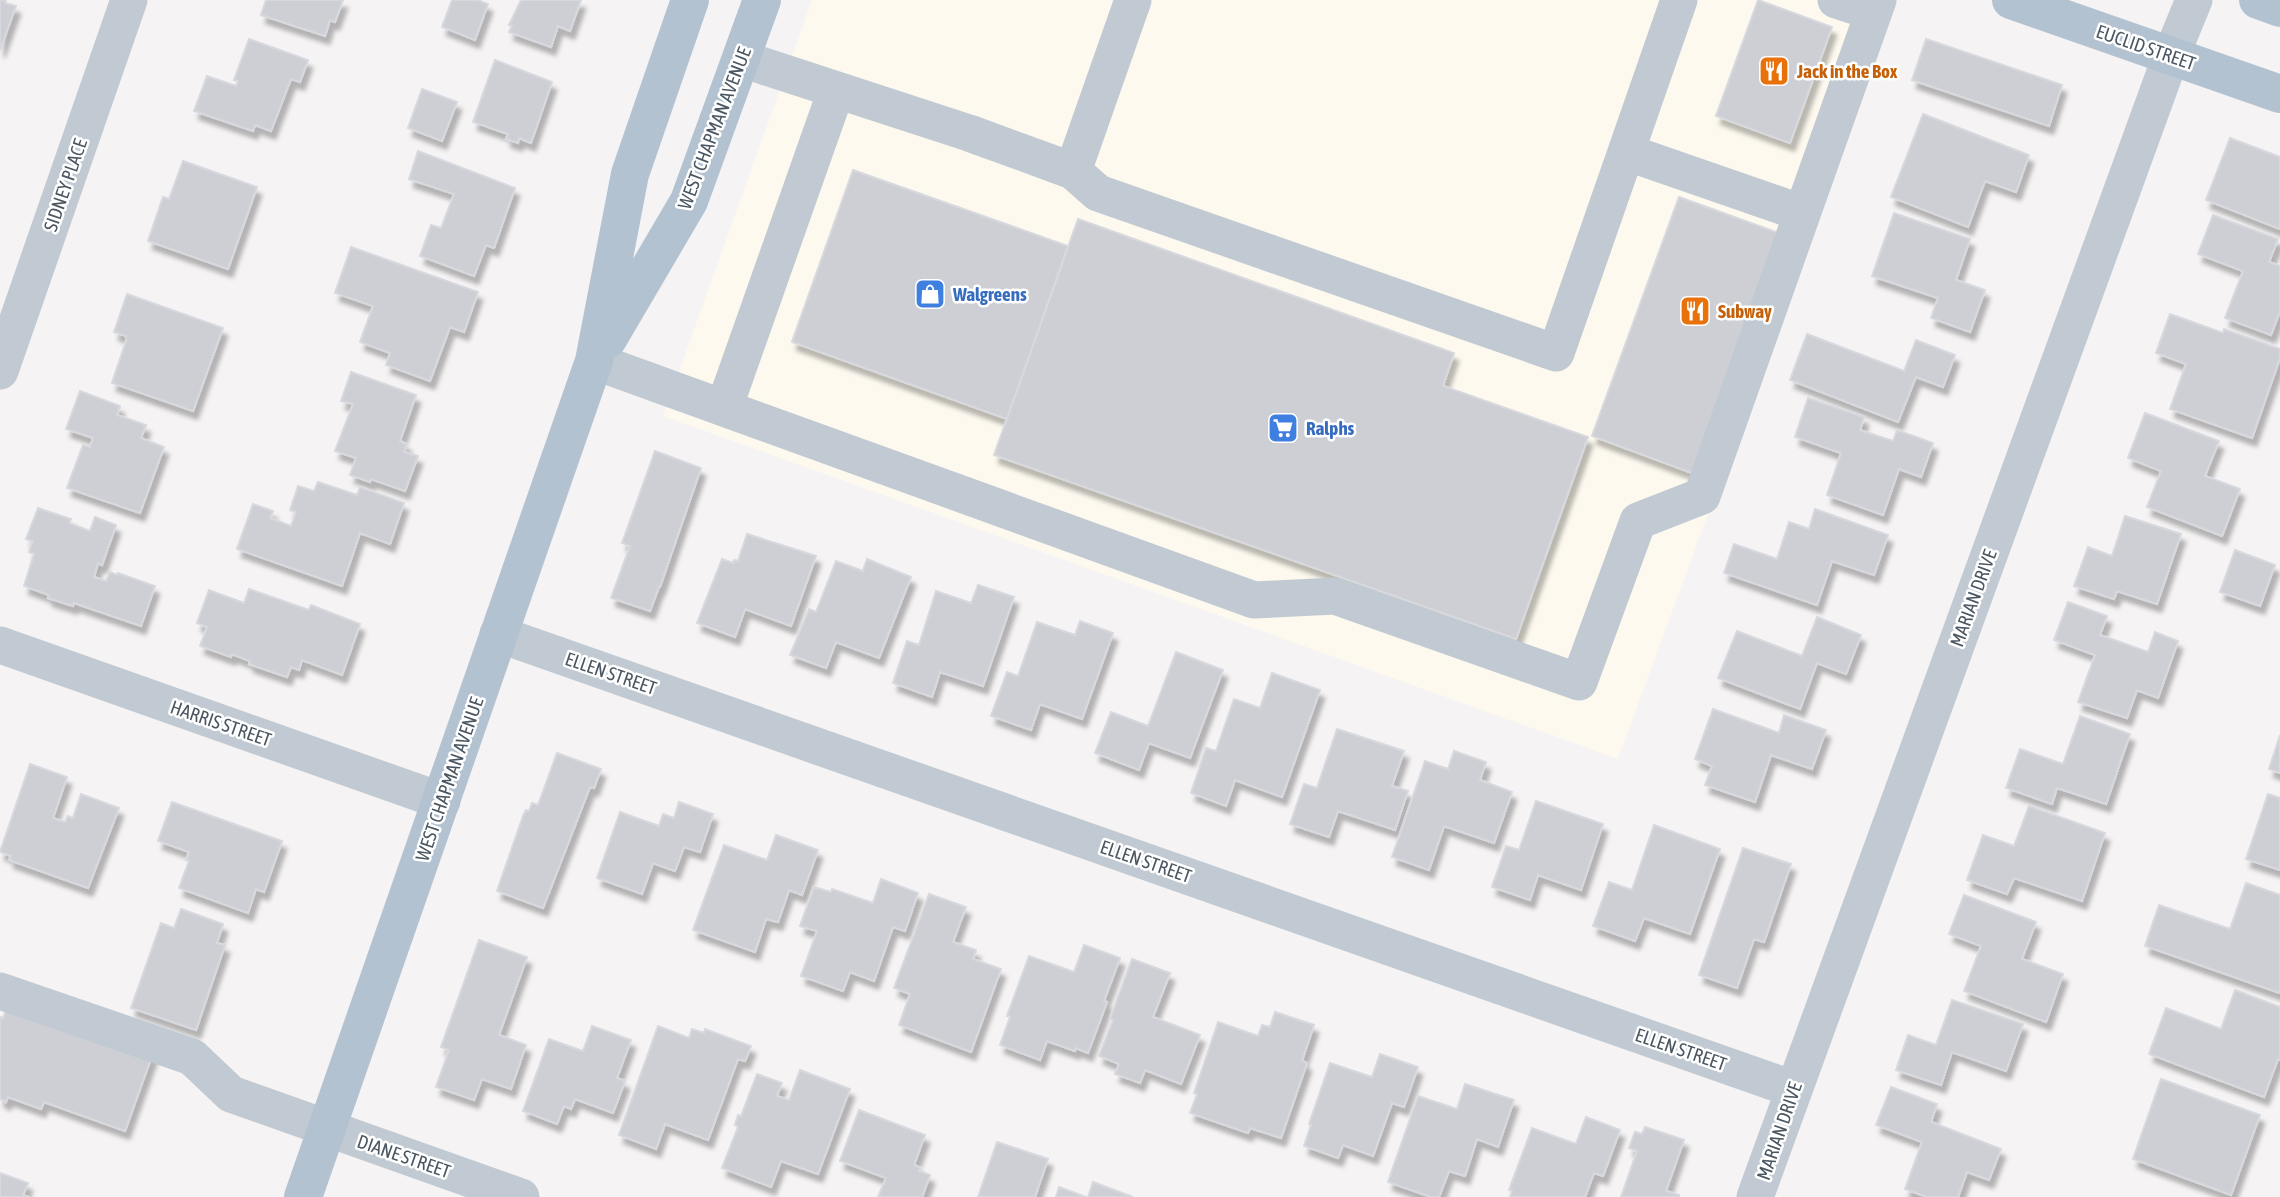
<svg xmlns="http://www.w3.org/2000/svg" width="2280" height="1197" viewBox="0 0 2280 1197" font-family="'Asap Condensed',sans-serif">
<defs>
<filter id="shadow"><feDropShadow dx="4.5" dy="8" stdDeviation="2" flood-color="#0004"/></filter>
</defs>
<rect width="100%" height="100%" fill="#f5f3f3"/>
<path fill="#fdf9ef" d="M812 0H1888L1896 3 1618 759 663 416Z"/>
<path fill="#cdcfd5" stroke="#d7d9de" stroke-width="2" filter="url(#shadow)" d="M0 0H6L5 3 16 6 0 50Z
M266 0H343L335 22 330 20 325 36 261 15Z
M452 0H478L488 4 475 40 442 27Z
M521 0H581L570 31 558 26 551 47 509 32 512 26 509 25Z
M1758 0 1832 27 1790 143 1716 116Z
M249 39 308 60 300 82 291 79 271 131 255 125 253 131 194 111 207 76 236 86 238 81 234 80Z
M1926 39 2062 85 2049 126 1912 80Z
M495 60 552 82 531 143 519 138 518 143 506 139 508 134 473 122Z
M422 89 457 102 442 141 408 128Z
M1923 114 2029 155 2016 192 1985 181 1968 227 1891 197Z
M2230 138 2280 157V229L2206 200Z
M418 151 515 188 494 248 486 245 474 276 420 256 431 225 441 228 454 194 409 179Z
M183 161 257 187 228 269 148 241 163 197 169 199Z
M853 170 1068 246 1007 419 792 342Z
M1679 197 1779 233 1692 473 1592 436Z
M1894 213 1970 239 1956 280 1985 290 1970 332 1931 318 1938 298 1872 276Z
M2213 215 2278 239 2269 262 2280 266V311L2271 335 2225 318 2243 271 2198 254Z
M1078 219 1454 353 1443 386 1588 437 1516 639 994 455Z
M351 247 478 292 464 332 450 327 430 381 386 365 390 353 360 342 373 306 335 293Z
M127 294 223 328 193 411 112 383 126 341V336L114 332Z
M2170 314 2223 333 2224 329 2280 349V358L2252 438 2170 409 2186 364 2156 353Z
M1807 334 1904 371 1916 340 1955 355 1943 387 1916 377 1898 422 1790 380Z
M351 372 416 395 400 441 407 444 404 452 418 456 405 491 371 479 370 482 350 475 356 458 335 451 353 404 341 401Z
M80 391 120 406 117 415 146 425 141 438 164 447 140 513 67 488 83 445 90 447 93 438 66 429Z
M1808 398 1864 417 1860 430 1893 441 1897 430 1933 443 1921 477 1899 469 1883 515 1827 495 1841 453 1795 437Z
M2145 413 2219 441 2205 476 2240 489 2222 536 2147 507 2161 471 2128 458Z
M655 451 701 468 660 587H659L650 611 611 598 630 546 622 543Z
M318 482 357 495 360 487 404 503 390 544 360 533 342 586 237 549 253 504 273 511 270 518 291 526 296 512 290 510 298 486 314 491Z
M38 508 71 519 69 523 90 531 95 517 116 525 102 565 98 563 94 577 106 581 110 572 117 575 118 573 155 586 141 626 74 603 73 606 48 598 49 595 24 586 34 554 29 552 33 541 26 539Z
M1815 509 1888 535 1874 575 1832 561 1817 605 1724 573 1734 544 1777 559 1789 522 1809 529Z
M2125 516 2181 534 2157 604 2117 591 2114 599 2074 586 2088 547 2112 556Z
M747 534 816 556 791 626 745 609 735 637 697 623 722 559 733 563 734 560 738 561Z
M2235 550 2275 565 2260 606 2220 592Z
M867 559 911 577 879 658 836 642 826 668 790 655 809 609 816 612 836 561 863 571Z
M978 585 1014 597 983 686 940 672 932 697 893 683 907 641 919 645 936 591 971 603Z
M249 589 309 610 311 605 360 624 342 675 302 660 299 670 291 667 287 677 249 664 250 661 232 654 231 657 200 646 207 627 197 623 209 590 244 603Z
M2068 602 2107 616 2100 635 2148 652 2155 632 2178 641 2158 698 2137 690 2127 718 2078 702 2095 655 2054 640Z
M1817 617 1861 635 1846 674 1817 663 1800 709 1718 678 1737 631 1802 656Z
M1080 621 1113 633 1082 719 1040 704 1031 730 991 716 1007 672 1018 676 1037 622 1075 635Z
M1176 652 1223 670 1190 758 1149 743 1139 770 1095 753 1111 712 1148 726Z
M1272 673 1320 690 1282 797 1235 780 1226 806 1191 793 1206 748 1216 751 1234 699 1260 708Z
M1713 709 1779 733 1784 715 1826 730 1812 769 1771 755 1755 802 1705 785 1712 766 1695 759Z
M2080 716 2130 734 2106 804 2057 788 2052 804 2006 788 2020 749 2063 764Z
M1337 729 1404 751 1392 786 1408 791 1395 830 1338 811 1329 837 1290 824 1304 784 1317 788Z
M2280 735V773L2269 769Z
M1454 751 1486 762 1480 780 1512 792 1494 843 1444 826 1429 870 1392 857 1425 761 1448 769Z
M557 753 601 769 594 788 590 787 543 908 497 891 523 816 526 810 529 811 532 803 538 805Z
M30 764 67 777 53 818 65 822 68 816 73 818 81 794 119 808 88 888 9 860 11 856 0 852Z
M2268 794 2280 798V870L2246 859Z
M1536 801 1603 824 1581 890 1538 875 1530 900 1492 887 1506 846 1519 850Z
M172 802 282 841 264 892 256 889 248 913 179 888 189 861 186 860 189 852 158 841Z
M679 802 713 814 700 852 684 847 675 871 653 863 642 894 597 878 620 812 659 826 663 814 674 818Z
M2029 806 2105 833 2082 901 2014 878 2007 894 1967 880 1983 835 2014 846Z
M1654 825 1720 849 1690 934 1644 918 1635 941 1593 926 1609 882 1632 890Z
M776 835 818 850 802 895 789 890 778 922 766 919 755 952 693 930 724 845 767 860Z
M1743 848 1791 864 1764 942 1754 939 1737 988 1699 975Z
M881 879 918 893 905 931 893 927 874 981 850 972 843 991 801 976 817 931 800 926 814 887 831 892 832 889 873 903Z
M2246 883 2280 895V993L2145 946 2159 905 2230 929Z
M929 894 966 907 953 942 976 950 973 959 1001 969 971 1052 899 1025 910 994 894 988Z
M1964 895 2036 922 2022 959 2063 974 2046 1022 1964 991 1981 946 1949 934Z
M181 909 223 924 217 943 225 945 196 1030 131 1008 161 923 174 928Z
M479 940 527 957 499 1035 526 1045 511 1089 482 1079 474 1100 436 1087 449 1050 441 1047Z
M1084 945 1120 958 1104 1001 1107 1002 1088 1053 1076 1048 1075 1051 1047 1041 1040 1060 1000 1045 1010 1017 1007 1016 1029 956 1074 972Z
M1132 959 1170 973 1153 1017 1200 1035 1181 1084 1145 1070 1140 1083 1115 1074 1119 1064 1099 1056 1113 1020 1110 1019Z
M2235 990 2280 1007V1060L2278 1059 2264 1097 2149 1054 2166 1008 2221 1029Z
M1952 1000 2023 1024 2006 1071 1952 1052 1941 1085 1896 1070 1908 1035 1936 1045Z
M9 1001 153 1053 125 1131 44 1102 41 1109 8 1097 6 1102 0 1099V1017L3 1018Z
M1275 1012 1314 1025 1302 1061 1307 1063 1281 1138 1250 1128 1248 1133 1190 1113 1197 1094 1194 1093 1218 1022 1258 1036 1262 1025 1270 1027Z
M592 1026 631 1040 617 1078 625 1081 613 1113 575 1099 571 1109 564 1106 557 1124 523 1111 549 1039 583 1051Z
M658 1026 689 1038 692 1029 704 1033 705 1029 751 1046 745 1061 738 1059 708 1140 665 1124 656 1149 619 1135Z
M1380 1054 1418 1067 1404 1107 1392 1103 1373 1156 1343 1145 1338 1158 1304 1146 1311 1125 1309 1124 1330 1063 1372 1077Z
M800 1070 850 1089 818 1174 781 1161 771 1187 722 1168 738 1127 735 1125 738 1115 741 1116 757 1074 782 1083 777 1096 789 1100Z
M2161 1079 2260 1115 2231 1195 2133 1159Z
M1465 1084 1514 1100 1498 1147 1477 1139 1465 1176 1449 1171 1439 1197H1431L1388 1182 1418 1096 1457 1109Z
M1891 1087 1937 1104 1931 1122 2001 1149 1989 1180 1967 1172 1958 1197H1927L1905 1189 1922 1142 1876 1125Z
M859 1110 925 1135 914 1165 921 1168 919 1171 930 1175 922 1197H878L886 1178 840 1161Z
M1586 1117 1620 1130 1603 1176 1594 1173 1585 1197H1510L1512 1191 1509 1190 1532 1128 1576 1144Z
M1645 1127 1684 1140 1666 1191 1679 1195V1197H1621L1637 1151 1629 1148 1635 1132 1642 1134Z
M997 1142 1048 1159 1035 1197H978Z
M0 1173 28 1183 23 1195 29 1197H0Z
M1093 1182 1133 1197H1088Z
M1059 1187 1086 1197H1056Z"/>
<g fill="none" stroke-linecap="round" stroke-linejoin="round">
<path stroke="#c1cad2" stroke-width="37" d="M1836 0 1873 12
M742 59 969 133 1073 171 1098 193 1556 353 1679 0
M1626 152 1802 213
M1073 171 1133 0
M594 361 1254 600 1335 596 1579 682 1638 521 1702 496 1878 0
M0 371 129 0
M724 408 836 91
M498 634 1793 1089
M0 645 442 801
M0 991 192 1057 231 1094 521 1197
M1755 1197 2171 56 2194 0"/>
<path stroke="#b3c2d1" stroke-width="38" d="M2011 0 2280 94
M2258 0 2280 8
M608 339 689 201 762 0
M303 1197 594 361 630 174 690 0"/>
</g>
<defs>
<g id="restaurant-square" transform="scale(1.575)"><rect x="-9" y="-9" width="18" height="18" rx="4" fill="#e8710a" stroke="#fff"/><path d="M-5-6h1v4h1v-4h1v4h1v-4h1v5L-1.5 .5V6h-2V.5L-5-1ZM5-6V6H3V1.5H1.5Q1.5-4 5-6Z" fill="#fff"/></g>
<g id="shop-square" transform="scale(1.575)"><rect x="-9" y="-9" width="18" height="18" rx="4" fill="#3f7fe0" stroke="#fff"/><path d="M-5-2.5h2.3a2.7 3.5 0 0 1 5.4 0H5L5.5 6h-11ZM-1.5-2.5h3a1.5 2.3 0 0 0-3 0Z" fill="#fff"/></g>
<g id="supermarket-square" transform="scale(1.575)"><rect x="-9" y="-9" width="18" height="18" rx="4" fill="#3f7fe0" stroke="#fff"/><path d="M-6-5.5h2.5l.6 2H6L4.5 2H-2.5L-4.4-4H-6ZM-1.5 3.2a1.3 1.3 0 1 0 .1 0ZM3 3.2a1.3 1.3 0 1 0 .1 0Z" fill="#fff"/></g>
</defs>
<g fill-rule="evenodd">
<use href="#restaurant-square" x="1774" y="71"/>
<use href="#shop-square" x="930" y="294"/>
<use href="#restaurant-square" x="1695" y="311"/>
<use href="#supermarket-square" x="1283" y="428"/>
</g>
<g text-anchor="middle" dominant-baseline="central" stroke-width="5" stroke-linejoin="round" paint-order="stroke">
<g font-size="19" fill="#4a5661" stroke="#fff">
<text transform="translate(2146 47) rotate(19)">EUCLID STREET</text>
<text transform="translate(714 128) rotate(-69)">WEST CHAPMAN AVENUE</text>
<text transform="translate(65 185) rotate(-71)">SIDNEY PLACE</text>
<text transform="translate(1973 598) rotate(-70)">MARIAN DRIVE</text>
<text transform="translate(611 673) rotate(19)">ELLEN STREET</text>
<text transform="translate(221 723) rotate(19)">HARRIS STREET</text>
<text transform="translate(449 779) rotate(-71)">WEST CHAPMAN AVENUE</text>
<text transform="translate(1146 861) rotate(19)">ELLEN STREET</text>
<text transform="translate(1681 1049) rotate(19)">ELLEN STREET</text>
<text transform="translate(1779 1131) rotate(-71)">MARIAN DRIVE</text>
<text transform="translate(404 1156) rotate(19)">DIANE STREET</text>
</g>
<g font-size="19" font-weight="bold" fill="#c56008" stroke="#fff" text-anchor="start">
<text x="1797" y="71">Jack in the Box</text>
<text x="1718" y="311">Subway</text>
</g>
<g font-size="19" font-weight="bold" fill="#366cbe" stroke="#fff" text-anchor="start">
<text x="953" y="294">Walgreens</text>
<text x="1306" y="428">Ralphs</text>
</g>
</g>
</svg>
